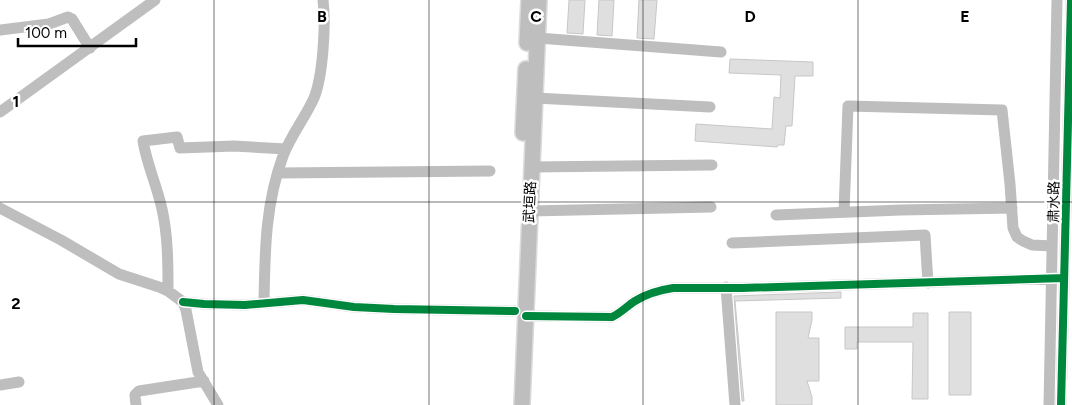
<svg xmlns="http://www.w3.org/2000/svg" width="1072" height="405" viewBox="0 0 1072 405" font-family="Figtree,'Noto Sans SC',sans-serif">
<rect width="100%" height="100%" fill="#fff"/>
<path fill="#dfdfdf" stroke="#c7c7c7" d="M569 0H585L583 34 567 33Z
M599 0H614L612 36 597 35Z
M639 0H657L654 39 637 38Z
M730 59 813 62V76H795L792 126H786L784 145H778L777 147 695 141 696 124 772 129 774 97 780 98 781 75 729 73Z
M841 292V298L735 301 744 401H742L734 296Z
M776 312H812V320L808 338H819V381H807L812 397V405H776Z
M949 312H971V395H949Z
M913 313H928V399H912L913 342H857V349H845V327H913Z"/>
<g fill="none" stroke-linecap="round" stroke-linejoin="round">
<g stroke="#dbdbdb" stroke-width="18">
<path id="major" d="M527 43 529 0
M523 133 526 69
M522 405 539 0"/>
</g>
<path stroke="#bebebe" stroke-width="11" d="M0 30 49 24 68 17 72 19 90 48
M538 38 721 52
M535 98 710 107
M0 112 155 0
M532 167 712 165
M278 173 490 171
M0 208 61 240 119 274 159 287 168 291 183 302 186 310 198 372 218 405
M530 211 711 207
M844 212 848 106 1002 110 1010 184 1013 228 1017 237 1023 241 1032 245 1052 246
M776 215 901 210 1012 208
M732 243 925 235 928 283
M726 287 735 405
M168 291C168 263 168 236 162 209 157 186 147 165 143 141L177 137 180 148 234 146 286 149
M183 302 204 304 245 305 303 300 354 307 394 309 515 311
M264 302C265 251 265 205 283 156 291 135 305 118 314 98 323 76 326 24 323 0
M526 316 612 317C621 313 627 306 635 301 646 294 660 290 673 288H742L1064 278
M0 385 19 382
M136 405 135 395 139 391 204 381
M1049 405 1057 0
M1061 405 1071 0"/>
<use href="#major" stroke="#bebebe" stroke-width="15"/>
<g stroke="#fff" stroke-width="11">
<path id="cycleway" d="M183 302 204 304 245 305 303 300 354 307 394 309 515 311
M526 316 612 317C621 313 627 306 635 301 646 294 660 290 673 288H742L1064 278
M1061 405 1071 0"/>
</g>
<use href="#cycleway" stroke="#00873e" stroke-width="8"/>
</g>
<path fill="none" stroke="#000" stroke-width="1" stroke-opacity="0.55" d="M214 0V405M429 0V405M643 0V405M858 0V405M0 202H1072"/>
<g text-anchor="middle" dominant-baseline="central" stroke-width="5" stroke-linejoin="round" paint-order="stroke">
<g font-size="14" fill="#000" stroke="#fff">
<text transform="translate(530 202) rotate(-87)">武垣路</text>
<text transform="translate(1054 202) rotate(-89)">肃水路</text>
</g>
</g>
<g font-size="16" text-anchor="middle" font-weight="bold" fill="#000" stroke="#fff" stroke-width="5" stroke-linejoin="round" paint-order="stroke">
<text x="322" y="22">B</text>
<text x="536" y="22">C</text>
<text x="750" y="22">D</text>
<text x="965" y="22">E</text>
<text x="16" y="107">1</text>
<text x="16" y="309">2</text>
</g>
<path d="M18 38v8h118v-8" fill="none" stroke="#000000" stroke-width="2.5"/>
<text x="25" y="38" font-size="15" fill="#000000" stroke="#ffffff" stroke-width="4" paint-order="stroke">100 m</text>
</svg>
